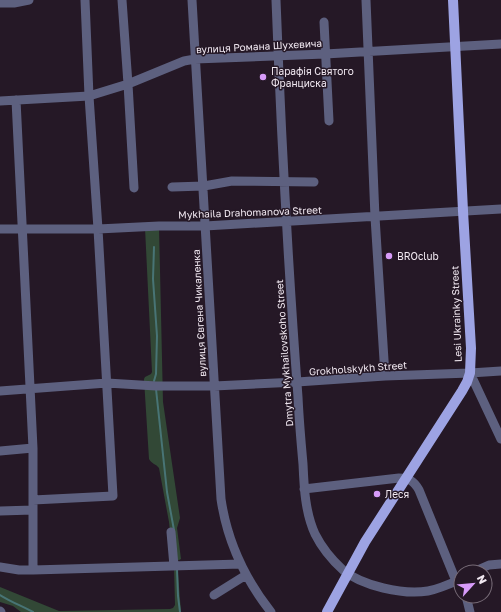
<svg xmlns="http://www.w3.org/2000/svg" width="501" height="612" viewBox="0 0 501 612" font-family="'Golos Text',sans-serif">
<rect width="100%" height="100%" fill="#251826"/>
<path fill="#324836" d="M159 226 163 402 180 518 177 528 181 559 177 561 181 612H21L13 606 0 602V587L59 611 170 609 173 608 175 605 174 566 169 522 159 468C156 464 152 464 149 459L144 379 145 377 151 374 152 372 145 228Z"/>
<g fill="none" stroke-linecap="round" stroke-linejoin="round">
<path stroke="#487475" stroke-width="2" d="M154 247 153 279 157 336 156 374 154 381
M156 389 167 492 174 530
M177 569 178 596 180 612
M0 595C11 602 22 606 33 612"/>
<path stroke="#5d607f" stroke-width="9" d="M122 0 128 84 134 188
M192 0 221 499C227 540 245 579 271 612
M276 0C281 132 288 265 298 397 299 419 301 442 303 464 304 487 305 512 315 534 321 546 332 560 343 570 362 586 403 595 428 591 439 589 450 584 461 579
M366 0 375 217 385 376
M0 3H14L29 0
M324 22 329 121
M16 100 33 448V570
M0 101 89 96 128 84 184 61 195 59 325 54 501 44
M172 187 204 186 232 181 314 182
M0 229H98L159 226H205L501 209
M470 373 501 439
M0 391 107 383 156 386H214L297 382 385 376 470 373 501 371
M0 451 33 448
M304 489 399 478C409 478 414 481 419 490L456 581 461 587
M33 500 113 496 98 229 89 96 85 0
M0 511 33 510
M171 532 174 566
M0 567 19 570H33L241 564
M473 572 489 565 501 564
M214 595 246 575
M466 596 470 612
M0 611 1 612"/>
<path stroke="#9da3e3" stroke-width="10" d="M327 612 365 542 462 391 467 382 470 373 471 348 463 211 453 0"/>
</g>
<g fill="#d79bf9" stroke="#251826" stroke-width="1.5">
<circle cx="263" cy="77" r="4"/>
<circle cx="389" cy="256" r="4"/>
<circle cx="377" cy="494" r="4"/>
</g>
<g text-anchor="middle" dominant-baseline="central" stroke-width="3" stroke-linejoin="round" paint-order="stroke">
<g font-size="10" fill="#f1e8f1" stroke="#251826">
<text transform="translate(259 46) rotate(-3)">вулиця Романа Шухевича</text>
<text transform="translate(250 212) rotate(-2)">Mykhaila Drahomanova Street</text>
<text transform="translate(199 313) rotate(-93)">вулиця Євгена Чикаленка</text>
<text transform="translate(456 314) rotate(-92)">Lesi Ukrainky Street</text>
<text transform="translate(284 353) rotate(-94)">Dmytra Mykhailovskoho Street</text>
<text transform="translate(358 368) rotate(-4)">Grokholskykh Street</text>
</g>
<g font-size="10" fill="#f1e8f1" stroke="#251826" text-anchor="start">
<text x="271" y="71">Парафія Святого<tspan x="271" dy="12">Франциска</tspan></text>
<text x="397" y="256">BROclub</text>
<text x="385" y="494">Леся</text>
</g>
</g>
<g transform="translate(473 584) rotate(63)"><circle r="19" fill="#251826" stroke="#776b77"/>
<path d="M0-3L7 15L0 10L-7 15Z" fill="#d79bf9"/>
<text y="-6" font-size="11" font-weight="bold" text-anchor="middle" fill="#f1e8f1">N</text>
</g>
</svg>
